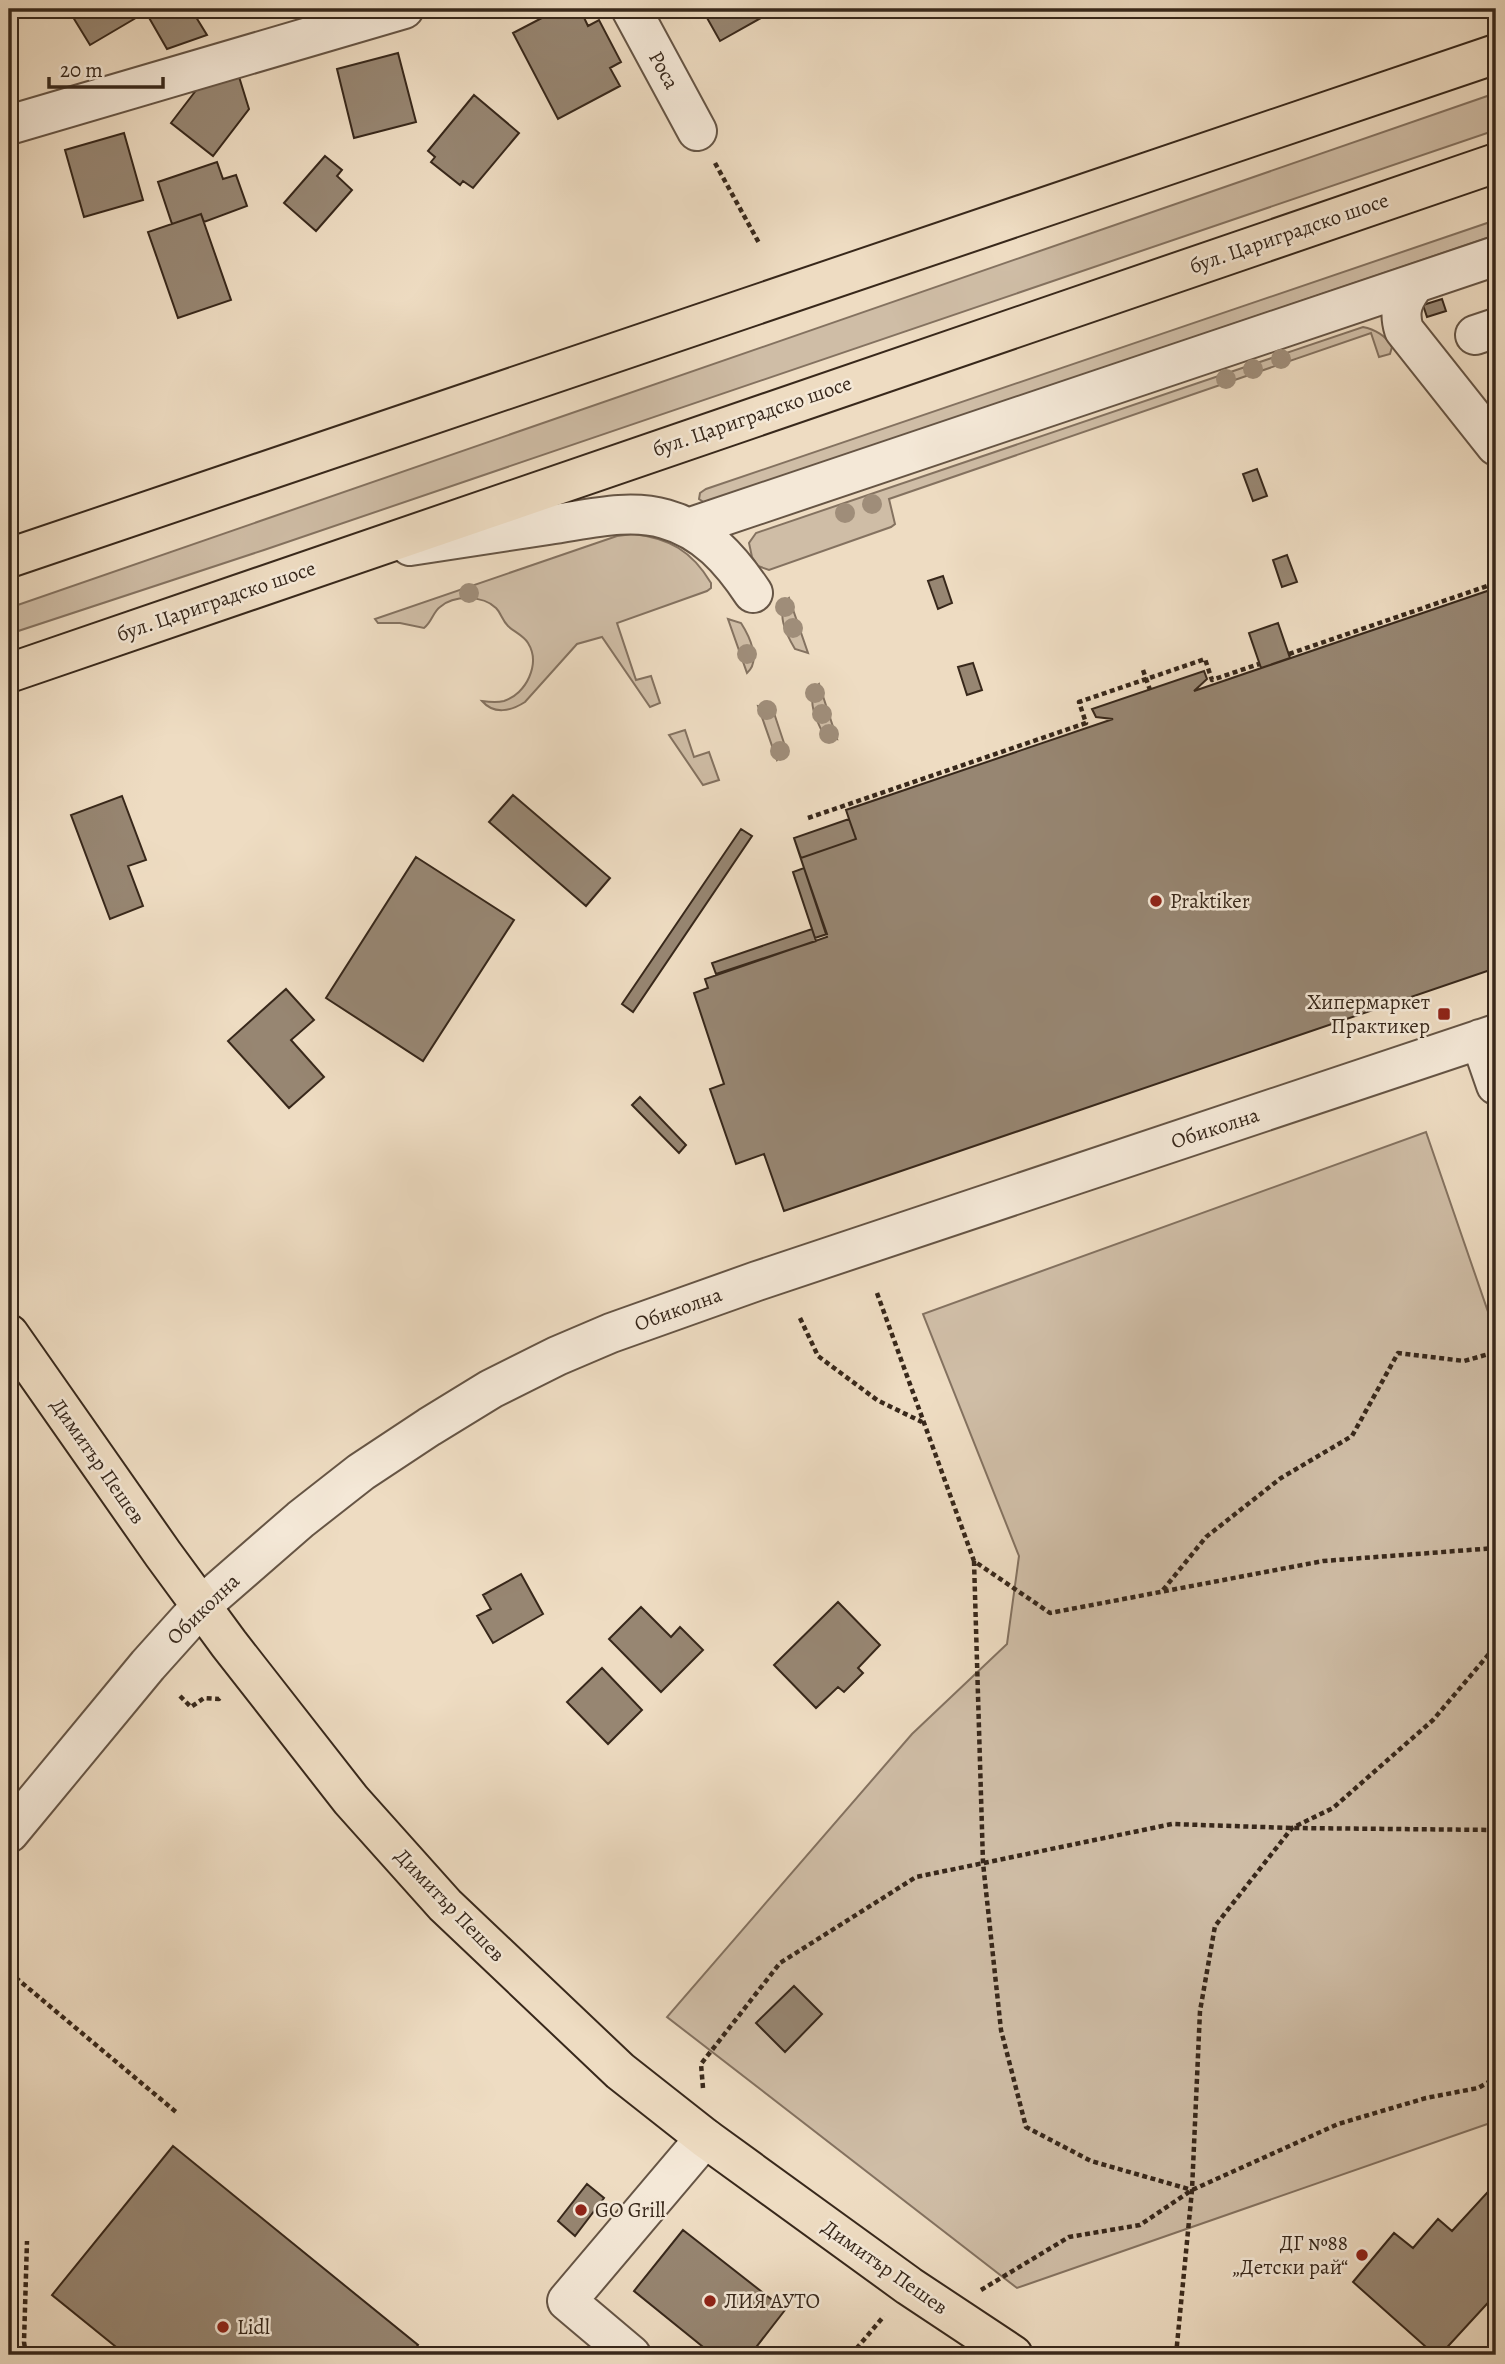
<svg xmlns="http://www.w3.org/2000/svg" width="1505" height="2364" viewBox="0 0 1505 2364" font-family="Alegreya,serif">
<rect width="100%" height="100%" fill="#eedcc2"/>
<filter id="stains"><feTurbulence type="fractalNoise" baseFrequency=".00286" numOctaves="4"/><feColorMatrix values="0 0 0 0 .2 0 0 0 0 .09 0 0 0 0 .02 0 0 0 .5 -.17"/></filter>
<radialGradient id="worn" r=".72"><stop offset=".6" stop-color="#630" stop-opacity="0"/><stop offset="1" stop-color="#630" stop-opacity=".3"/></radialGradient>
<path fill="#cfbda6" stroke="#847260" stroke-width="2" d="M1496 93V130L264 550 9 634V608Z
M1496 220V235L705 503 699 499 700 493 706 489Z
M1363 327C1374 329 1387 336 1392 347L1390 354 1379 357 1371 333 889 499 895 524 891 527 769 570 758 566 752 557 749 543 756 533Z
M633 534C669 538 692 551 711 583V588L707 591 617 623 636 680 651 676 660 703 650 707 602 637 577 644 525 702C511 711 494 715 482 701 489 702 496 703 504 701 526 694 541 664 528 643 523 635 514 632 508 626 502 620 501 613 496 608 483 595 454 595 440 607 433 612 432 622 424 628L400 623H378L375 619 617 536Z
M789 598 808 653 795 649C786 634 775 612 789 598Z
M728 619 741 623C750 637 761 661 747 673Z
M819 684 837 739 824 735C816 720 805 698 819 684Z
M758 706 767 707 774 713 784 743 783 753 777 760Z
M685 730 694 757 709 752 719 780 703 785 669 735Z
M1426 1132 1496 1335V2121L1017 2288 667 2017 912 1734 1007 1644 1019 1556 923 1314Z"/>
<path fill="#978672" stroke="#38281b" stroke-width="2" d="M68 9H144L146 12 90 45Z
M144 9H191L207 35 167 49Z
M559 9H580L588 26 599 20 621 62 610 68 620 86 558 119 513 33Z
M702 9H765L768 14 720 41Z
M398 53 416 122 354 138 337 69Z
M236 67 249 109 213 156 171 123 207 76Z
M474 95 519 133 473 188 463 181 460 185 431 162 435 157 428 151Z
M124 133 143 200 84 217 65 150Z
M325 156 342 170 337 176 352 190 316 231 284 203Z
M217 162 223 179 236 175 247 206 204 222 201 214 172 224 158 182Z
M201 214 231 300 178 318 148 232Z
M1442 299 1446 311 1427 317 1423 305Z
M1257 469 1267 496 1253 501 1243 474Z
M1287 555 1297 582 1282 587 1273 560Z
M943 576 952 603 938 609 928 581Z
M1496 588V968L784 1211 764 1154 736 1164 710 1089 724 1084 694 993 708 988 705 979 827 937 794 838 849 819 846 810 1113 719 1096 717 1092 709 1204 671 1207 679 1194 691Z
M1278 623 1290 658 1261 668 1249 633Z
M973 663 982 690 967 695 958 667Z
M513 795 610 878 586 906 489 822Z
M122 796 146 860 128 866 143 906 110 919 71 815Z
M849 819 856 839 801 858 794 838Z
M741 829 752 836 633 1012 622 1004Z
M416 857 514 920 423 1061 326 998Z
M804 868 827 934 815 938 793 872Z
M812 929 816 941 716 974 712 963Z
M286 989 314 1020 291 1040 324 1077 289 1108 228 1041Z
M640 1097 686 1145 679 1153 632 1105Z
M521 1574 543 1614 493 1643 477 1616 491 1609 483 1595Z
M838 1602 880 1645 858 1668 863 1673 844 1692 838 1687 816 1708 774 1665Z
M641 1607 671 1637 680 1627 703 1650 661 1692 609 1639Z
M602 1668 642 1710 608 1744 567 1702Z
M794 1986 822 2014 785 2052 756 2023Z
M173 2146 418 2345 410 2355H126L52 2295Z
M1496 2183V2294L1440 2355H1435L1353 2282 1394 2233 1413 2248 1438 2219 1452 2231Z
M587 2184 604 2198 575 2236 558 2221Z
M683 2230 785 2310 750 2355H743L733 2348 726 2355H713L634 2291Z"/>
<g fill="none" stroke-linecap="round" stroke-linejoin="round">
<g stroke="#665545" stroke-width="42">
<path id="minor" d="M631 9 697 131
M9 125 404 9
M1416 283C1403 298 1398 311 1404 330L1496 446
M1475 335 1496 328
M688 528 1496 256
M410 546C456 539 502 532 548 525 585 520 628 508 665 519 705 530 731 560 753 593
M1480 1039 1496 1085
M9 1833 148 1665 201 1606 301 1519 361 1472 429 1427 491 1389 557 1356 611 1333 757 1281 1496 1034
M631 2355 567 2301 705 2138"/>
</g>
<g stroke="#38281b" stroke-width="42">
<path id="major" d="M9 1334 163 1554 229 1644 351 1800 445 1905 620 2071 705 2138 909 2286 1013 2355"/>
</g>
<g stroke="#38281b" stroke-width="42">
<path id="highway" d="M9 558 1496 54
M9 673 1496 163"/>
</g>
<path stroke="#38281b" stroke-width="4.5" stroke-dasharray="5 3.5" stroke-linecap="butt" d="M715 163 759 243
M1289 654 1496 583
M1143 670 1150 690
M808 818 1086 723 1079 702 1205 659 1212 680 1259 664
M877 1293 974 1561 1050 1613 1323 1561 1496 1548
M800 1318 818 1356 877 1400 922 1422
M974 1561 983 1863 1001 2030 1026 2127 1091 2161 1192 2190
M1163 1590 1206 1537 1281 1478 1352 1436 1398 1353 1464 1361 1496 1352
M180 1696 191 1707 204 1698 219 1699 222 1696
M9 1972 176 2112
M703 2088 701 2064 780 1963 916 1877 1172 1824 1292 1828 1496 1830
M981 2290 1069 2237 1140 2225 1192 2190 1338 2124 1426 2098 1478 2088 1496 2078
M26 2355 24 2342 27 2241
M851 2355 884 2316
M1176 2355 1192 2190 1200 2011 1215 1926 1292 1828 1333 1808 1433 1720 1494 1648 1496 1642"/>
<use href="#minor" stroke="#f4e8d7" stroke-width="38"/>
<use href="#major" stroke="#eedcc2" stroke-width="38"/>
<use href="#highway" stroke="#eedcc2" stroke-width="38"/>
</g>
<g fill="#9f8d79">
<circle cx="1281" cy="359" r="10"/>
<circle cx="1253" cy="369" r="10"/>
<circle cx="1226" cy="379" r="10"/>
<circle cx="872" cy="504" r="10"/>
<circle cx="845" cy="513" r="10"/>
<circle cx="469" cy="593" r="10"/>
<circle cx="785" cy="607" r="10"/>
<circle cx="793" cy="628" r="10"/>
<circle cx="747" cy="654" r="10"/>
<circle cx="815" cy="693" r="10"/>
<circle cx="767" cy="710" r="10"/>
<circle cx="822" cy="714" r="10"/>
<circle cx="829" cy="734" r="10"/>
<circle cx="780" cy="751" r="10"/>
</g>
<g fill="#8f2418" stroke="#f4e8d7" stroke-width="2.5">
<circle cx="1156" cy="901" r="7"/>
<rect x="1437" y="1007" width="14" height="14" rx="3.5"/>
<circle cx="581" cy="2210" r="7"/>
<circle cx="1362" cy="2255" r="7"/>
<circle cx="710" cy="2301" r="7"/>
<circle cx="223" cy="2327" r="7"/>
</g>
<g text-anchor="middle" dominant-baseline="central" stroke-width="5" stroke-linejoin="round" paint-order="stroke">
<g font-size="21" fill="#38281b" stroke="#f4e8d7">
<text transform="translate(664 70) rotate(61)">Роса</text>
<text transform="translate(1289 233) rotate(-19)">бул. Цариградско шосе</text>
<text transform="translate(752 416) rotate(-19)">бул. Цариградско шосе</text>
<text transform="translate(216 601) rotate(-19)">бул. Цариградско шосе</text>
<text transform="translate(1215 1128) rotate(-18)">Обиколна</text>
<text transform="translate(678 1309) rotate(-20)">Обиколна</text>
<text transform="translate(98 1461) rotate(55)">Димитър Пешев</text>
<text transform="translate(203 1609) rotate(-44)">Обиколна</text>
<text transform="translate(450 1905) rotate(46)">Димитър Пешев</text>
<text transform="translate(885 2267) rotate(35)">Димитър Пешев</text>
</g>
<g font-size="21" fill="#38281b" stroke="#f4e8d7" text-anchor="start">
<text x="1170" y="901">Praktiker</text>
<text x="1430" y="1002" text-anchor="end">Хипермаркет<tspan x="1430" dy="24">Практикер</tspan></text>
<text x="595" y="2210">GO Grill</text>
<text x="1348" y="2243" text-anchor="end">ДГ №88<tspan x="1348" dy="24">„Детски рай“</tspan></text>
<text x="724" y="2301">ЛИЯ АУТО</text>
<text x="237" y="2327">Lidl</text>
</g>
</g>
<rect width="1505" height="2364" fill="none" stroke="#eedcc2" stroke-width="35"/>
<rect x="10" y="10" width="1484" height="2343" fill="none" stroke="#38281b" stroke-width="3.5"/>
<rect x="18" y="18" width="1470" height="2329" fill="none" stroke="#38281b" stroke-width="2"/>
<path d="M49 77v10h114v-10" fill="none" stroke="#38281b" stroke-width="3.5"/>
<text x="60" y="77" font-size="21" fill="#38281b" stroke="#f4e8d7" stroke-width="5" paint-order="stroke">20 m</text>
<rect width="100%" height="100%" filter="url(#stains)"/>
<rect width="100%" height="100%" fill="url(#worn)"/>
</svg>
